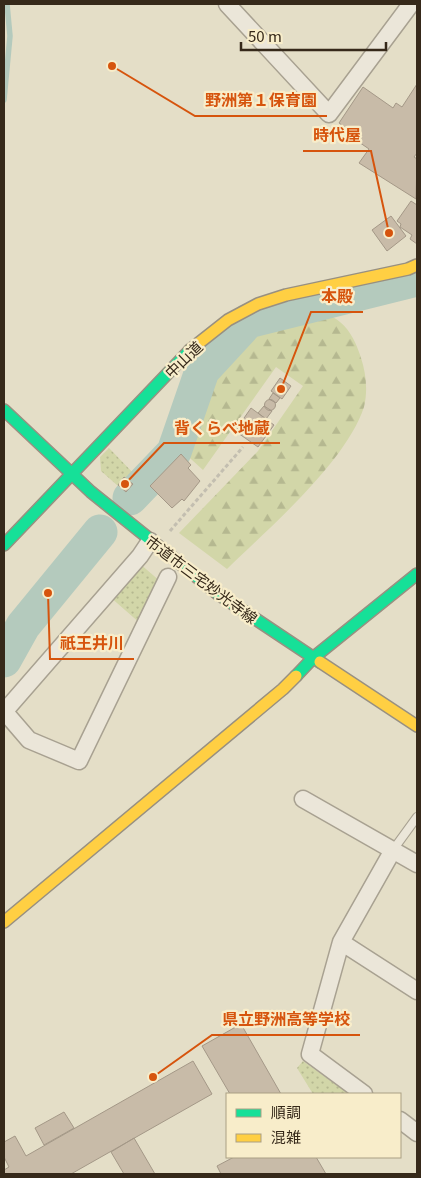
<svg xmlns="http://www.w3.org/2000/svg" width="421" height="1178" viewBox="0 0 421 1178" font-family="Georgia,'Noto Sans JP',serif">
<defs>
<pattern id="forest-firs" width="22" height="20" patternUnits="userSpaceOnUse" patternTransform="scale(1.25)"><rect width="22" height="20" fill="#d2d6a8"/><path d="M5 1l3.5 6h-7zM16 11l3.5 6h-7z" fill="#b5b890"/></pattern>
<pattern id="park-dots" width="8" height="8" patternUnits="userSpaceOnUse" patternTransform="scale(1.25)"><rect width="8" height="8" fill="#d2d6a8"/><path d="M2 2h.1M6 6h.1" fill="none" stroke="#b5b890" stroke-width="1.8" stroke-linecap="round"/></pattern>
</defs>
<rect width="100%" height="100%" fill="#e4dec7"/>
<path fill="url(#forest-firs)" d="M314 307C322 312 333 316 340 322 351 331 357 345 361 358 366 373 368 391 364 407 346 462 269 528 227 569L179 533 258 451 303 386 276 367 203 470 180 449 190 410 206 369 233 342 255 325Z"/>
<path fill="url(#park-dots)" d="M109 448 137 477 126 493 101 471 100 457Z
M139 563 161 582 141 624 109 596Z
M303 1061 349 1094H313L297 1068Z"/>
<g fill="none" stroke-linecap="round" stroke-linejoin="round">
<path stroke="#b4cabd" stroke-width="5.5" d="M4 100 10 36 7 4"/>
<path stroke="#b4cabd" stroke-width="35" d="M130 498 174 452 202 371 248 321 417 279
M4 660 23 626 100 532"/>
</g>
<path fill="#c8bba8" stroke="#a49887" d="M417 84V153L414 157 417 159 416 199 359 163 369 149 353 138 355 134 339 123 363 87 393 108 396 103 402 107Z
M411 201 417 205V244L410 239 412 235 400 227 401 224 397 221Z
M391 216 406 236 387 251 372 230Z
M280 378 291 386 282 399 271 391Z
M273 393 280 398 276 403 269 399Z
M264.5 405a5.5 5.5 0 1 1 11 0a5.5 5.5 0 1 1-11 0Z
M264 406 272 411 266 419 258 413Z
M251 408 274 425 258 447 235 431Z
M181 454 191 465 188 468 200 481 184 501 182 499 172 508 150 486Z
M124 477 133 484 126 492 118 485Z
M241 1024 281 1094H230L202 1046Z
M193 1061 212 1094 71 1174H4V1170L9 1167 4 1157V1142L15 1136 26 1156Z
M64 1112 74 1128 44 1145 35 1128Z
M134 1138 155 1174H124L111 1152Z
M234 1157H316L326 1174H221L217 1166Z"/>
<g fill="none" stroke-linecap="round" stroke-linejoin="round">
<g stroke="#a8a191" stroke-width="10">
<path id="lane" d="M393 850 417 817"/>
</g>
<g stroke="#a8a191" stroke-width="19">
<path id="street" d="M227 4 329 114 411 4
M4 711 29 740 79 761 168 577
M4 712 140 556 150 541
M303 799 417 864
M341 942 417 991
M364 1094 310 1054 341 942 393 850
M400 1120 417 1133"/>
</g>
<g stroke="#989081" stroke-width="14">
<path id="fast" d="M4 410 91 492 218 594 320 662
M4 545 190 350
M296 676 313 658 417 574"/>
</g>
<g stroke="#989081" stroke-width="14">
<path id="slow" d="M190 350 228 320 258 304 286 295 408 269 417 265
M320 662 417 726
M4 922 283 689 296 676"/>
</g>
<path stroke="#c3beb0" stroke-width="3" stroke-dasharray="4 2.5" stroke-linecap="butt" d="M170 531 243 447"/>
<use href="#lane" stroke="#ebe6d9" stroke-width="8"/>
<use href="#street" stroke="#ebe6d9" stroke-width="16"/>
<use href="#fast" stroke="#16e098" stroke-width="11"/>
<use href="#slow" stroke="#ffcf43" stroke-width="11"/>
</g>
<g text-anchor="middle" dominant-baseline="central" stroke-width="4.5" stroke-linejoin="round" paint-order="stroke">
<g font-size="15" fill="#36291a" stroke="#f8edca">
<text transform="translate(183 359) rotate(-44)">中山道</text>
<text transform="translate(202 579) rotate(37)">市道市三宅妙光寺線</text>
</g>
</g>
<path fill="none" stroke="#d6540d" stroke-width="2" d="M112 66L195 116H327M389 233L371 151H303M281 389L311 312H363M125 484L164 443H280M48 593L50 659H134M153 1077L212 1035H360"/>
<g fill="#d6540d" stroke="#f8edca" stroke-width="2">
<circle cx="112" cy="66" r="5"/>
<circle cx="389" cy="233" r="5"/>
<circle cx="281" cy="389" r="5"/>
<circle cx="125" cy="484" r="5"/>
<circle cx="48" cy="593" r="5"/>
<circle cx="153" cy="1077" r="5"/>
</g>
<g font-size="16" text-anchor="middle" font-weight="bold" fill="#d6540d" stroke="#f8edca" stroke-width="4.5" stroke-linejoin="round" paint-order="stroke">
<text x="261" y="106">野洲第１保育園</text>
<text x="337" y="141">時代屋</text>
<text x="337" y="302">本殿</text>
<text x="222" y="434">背くらべ地蔵</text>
<text x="92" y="649">祇王井川</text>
<text x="286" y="1025">県立野洲高等学校</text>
</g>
<rect width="421" height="1178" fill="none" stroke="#36291a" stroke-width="10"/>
<rect x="226" y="1093" width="175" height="65" fill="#f8edca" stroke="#aa9f84"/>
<rect x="236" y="1109" width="25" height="8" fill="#16e098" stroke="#aa9f84"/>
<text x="271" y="1118" font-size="15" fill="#36291a">順調</text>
<rect x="236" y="1134" width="25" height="8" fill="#ffcf43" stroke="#aa9f84"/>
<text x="271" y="1143" font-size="15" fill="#36291a">混雑</text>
<path d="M241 42v8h145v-8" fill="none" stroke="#36291a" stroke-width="2.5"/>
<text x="248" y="42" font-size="15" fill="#36291a" stroke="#f8edca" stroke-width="4" paint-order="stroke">50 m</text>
</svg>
